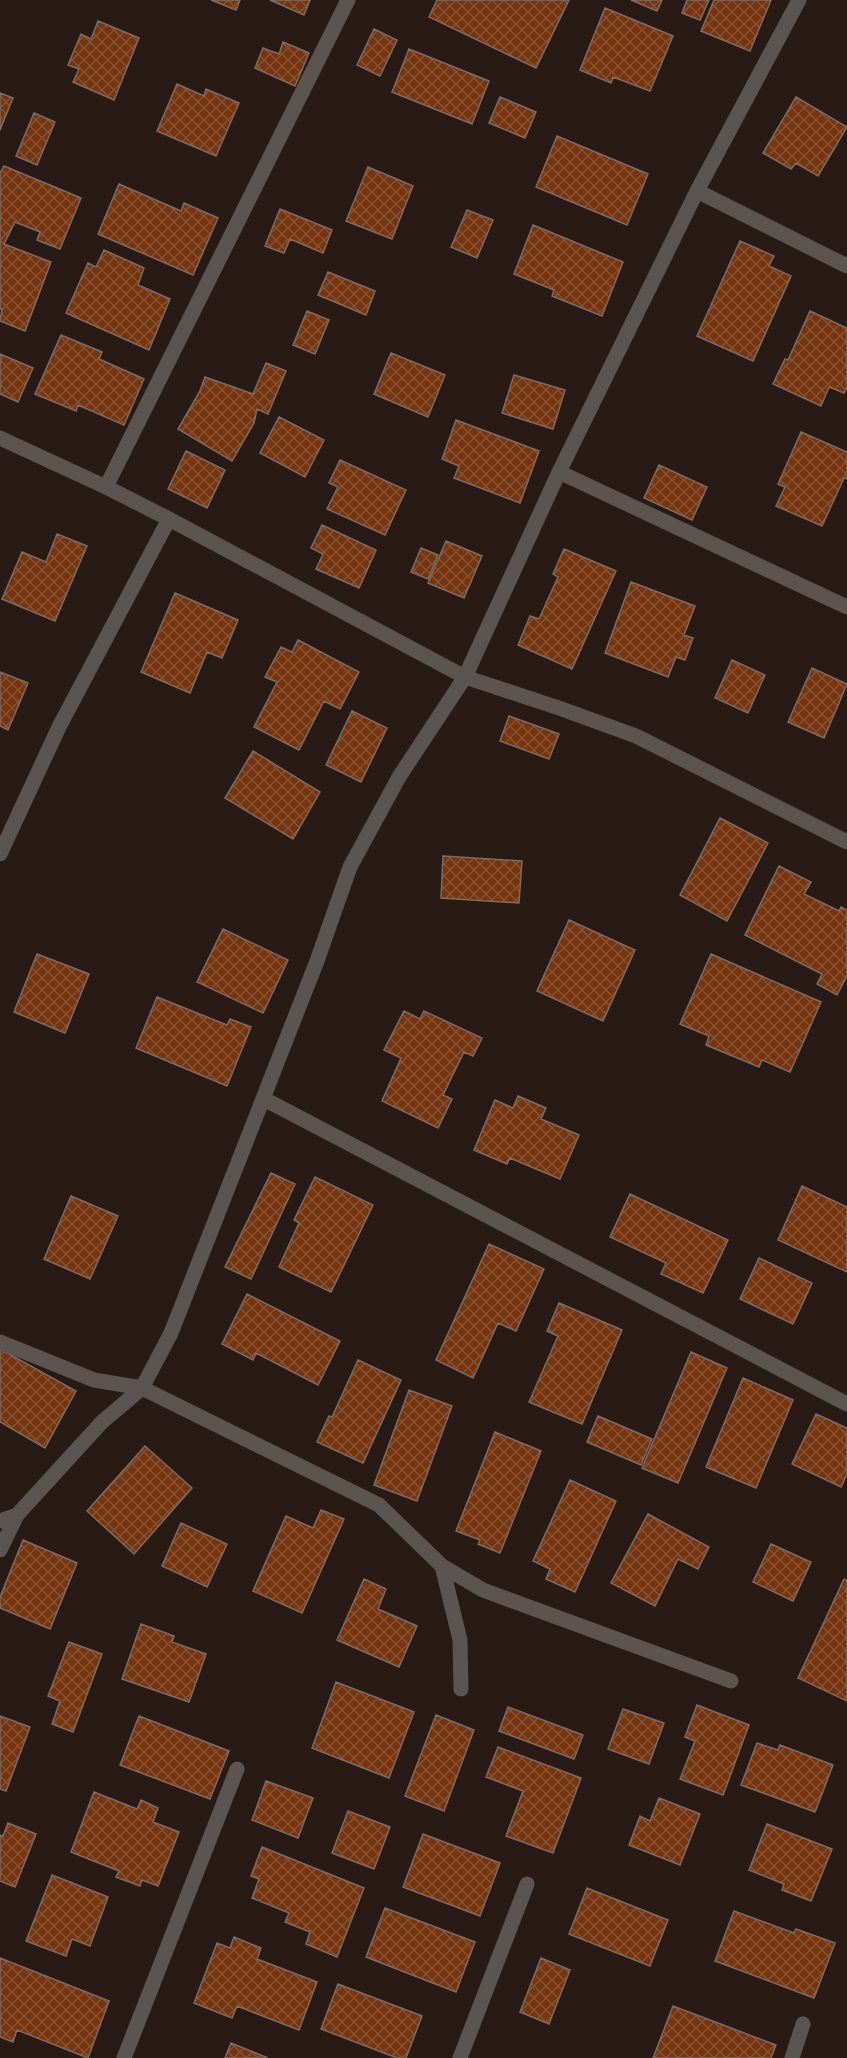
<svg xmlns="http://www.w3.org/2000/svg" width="847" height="2058" viewBox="0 0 847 2058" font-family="'PT Sans',sans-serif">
<defs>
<pattern id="building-cross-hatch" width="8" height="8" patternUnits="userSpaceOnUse" patternTransform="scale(1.5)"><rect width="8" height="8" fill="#74350f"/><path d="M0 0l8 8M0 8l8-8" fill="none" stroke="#885231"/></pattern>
</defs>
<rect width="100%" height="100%" fill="#281a14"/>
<path fill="url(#building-cross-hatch)" stroke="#7d6c64" stroke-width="1.5" d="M211 0H240L236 10Z
M270 0H310L304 15Z
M437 0H569L536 68 429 17Z
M631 0H662L657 11Z
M687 0H709L700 20 682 13Z
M714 0H771L750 51 701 31Z
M605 8 673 36 650 91 613 77 611 83 580 70Z
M98 21 139 38 114 100 73 82 79 69 68 65 81 34 91 39Z
M374 29 397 40 380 76 357 65Z
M283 42 309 53 295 86 255 68 263 48 279 54Z
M409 49 489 81 472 124 392 92Z
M177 84 204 96 206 89 239 103 216 156 157 131Z
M0 93 13 98 0 130Z
M500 97 536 112 525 138 489 123Z
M796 97 847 127 818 176 796 163 791 169 763 153Z
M34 113 55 122 37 165 16 156Z
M557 136 648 174 627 225 536 187Z
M4 166 81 198 60 249 37 240 40 232 15 222 4 244 51 262 25 331 0 321 2 309H0V173Z
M368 167 413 186 392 239 346 221Z
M119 184 181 211 184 203 218 218 193 275 98 234Z
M280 209 332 230 323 253 290 239 284 253 265 246Z
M467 210 493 220 477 258 451 247Z
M533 225 623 262 602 316 552 296 554 290 514 274Z
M740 241 774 256 769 266 791 276 753 361 697 336Z
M104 250 144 268 138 285 170 299 149 350 66 313 88 263 96 267Z
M328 272 375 291 366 315 318 295Z
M307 311 329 320 315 354 293 345Z
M810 311 847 328V387L844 393 829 387 821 406 773 384 785 359 788 360Z
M61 335 102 352 99 359 144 379 124 425 78 405 76 411 35 394Z
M391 353 445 375 428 417 374 394Z
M0 354 33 368 18 402 0 394Z
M266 363 286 371 268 414 257 409 254 423 232 461 178 429 200 391 205 377 253 394Z
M514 375 565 390 553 429 502 413Z
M279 417 324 440 305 477 260 453Z
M456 420 539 451 520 503 454 478 459 466 442 459Z
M801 432 847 452V479L844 478 822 526 776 506 785 487 778 484Z
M186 451 225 470 207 508 168 489Z
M340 460 406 490 385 535 327 509 338 487 329 483Z
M659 465 707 487 692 520 644 498Z
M322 525 376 550 359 588 316 569 323 554 311 548Z
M57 534 87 546 55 621 2 599 22 552 46 562Z
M446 541 482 556 464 598 428 583Z
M421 548 438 555 428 579 411 572Z
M564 549 616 571 572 669 518 645 530 616 539 619 558 577 553 574Z
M631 582 695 606 684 635 693 638 685 660 676 657 668 677 605 653Z
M175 593 238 620 222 658 207 652 190 693 141 672Z
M298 640 359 672 340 709 324 701 299 750 254 727 277 682 265 677 281 647 292 652Z
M732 660 765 675 748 713 715 698Z
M812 668 847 684 824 738 788 722Z
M0 672 28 683 8 730 0 726Z
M352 711 387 728 361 782 326 765Z
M509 716 559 734 549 759 500 741Z
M253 751 320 792 293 839 225 798Z
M720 818 768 843 727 921 680 895Z
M443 856 522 861 519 903 441 898Z
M779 866 811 882 804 894 839 911 841 907 847 910V976L837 995 817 984 822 974 745 935Z
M569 920 635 950 603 1021 537 991Z
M223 929 288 960 263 1013 197 982Z
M37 954 89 974 65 1033 14 1012Z
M711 954 821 1002 790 1072 762 1060 759 1067 706 1045 709 1036 680 1024Z
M157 997 227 1025 230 1019 251 1027 227 1086 136 1048Z
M404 1011 420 1019 424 1011 482 1038 473 1056 464 1052 443 1095 452 1099 438 1128 382 1101 401 1058 384 1050Z
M518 1096 546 1108 541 1119 579 1135 560 1179 510 1158 507 1164 474 1150 495 1100 513 1108Z
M271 1173 295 1184 251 1279 225 1267Z
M315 1177 373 1205 331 1292 279 1267 299 1223 294 1220Z
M802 1186 847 1207V1272L778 1240Z
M630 1194 728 1240 703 1293 661 1274 666 1263 610 1237Z
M71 1196 118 1216 90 1279 44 1259Z
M489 1244 544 1269 516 1331 498 1323 473 1378 436 1360Z
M759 1258 812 1283 793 1324 740 1299Z
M247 1294 340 1341 318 1385 256 1353 253 1360 222 1344Z
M559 1303 622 1330 582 1424 529 1402 558 1336 547 1331Z
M0 1349 76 1391 45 1448 0 1422Z
M691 1352 727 1368 678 1483 642 1468Z
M358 1360 401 1380 363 1463 317 1442 329 1416 332 1417Z
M743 1378 793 1400 756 1488 706 1467Z
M409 1390 452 1406 417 1501 374 1485Z
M816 1414 847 1428V1474L841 1487 792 1464Z
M598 1416 652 1439 641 1465 587 1442Z
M495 1432 541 1451 500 1553 478 1544 480 1540 456 1531Z
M145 1446 192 1488 134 1554 87 1511Z
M570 1480 616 1501 575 1592 546 1579 550 1569 533 1561Z
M321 1510 344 1519 302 1613 253 1591 286 1516 313 1528Z
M648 1514 709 1547 698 1569 678 1559 655 1606 611 1583Z
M181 1523 227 1544 207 1587 162 1566Z
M23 1540 77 1563 50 1629 0 1608V1597Z
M771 1544 811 1562 793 1601 753 1582Z
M364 1579 386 1589 378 1609 417 1626 399 1667 337 1640Z
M844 1579 847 1581V1701L798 1678Z
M141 1624 174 1636 172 1642 206 1654 189 1702 122 1679Z
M69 1642 102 1654 73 1732 52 1724 60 1701 48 1696Z
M336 1682 414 1712 389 1778 312 1748Z
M697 1705 749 1725 723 1795 680 1779 695 1741 685 1737Z
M508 1707 583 1735 574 1759 499 1731Z
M623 1709 664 1723 649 1764 608 1749Z
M436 1715 474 1730 444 1811 405 1796Z
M0 1716 30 1727 6 1791 0 1789Z
M139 1716 229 1751 210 1799 120 1765Z
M757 1743 778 1750 780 1745 833 1765 815 1812 741 1785Z
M498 1747 581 1778 553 1853 506 1836 523 1791 486 1777Z
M266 1781 313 1798 298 1838 252 1820Z
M94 1792 137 1809 141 1800 158 1808 153 1822 179 1832 158 1886 142 1880 140 1886 116 1877 119 1871 71 1852Z
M659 1798 700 1814 680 1865 629 1845 640 1816 650 1821Z
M348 1811 390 1827 374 1869 332 1853Z
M8 1823 36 1834 15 1887 0 1881V1835L3 1836Z
M767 1824 832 1849 811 1901 782 1890 784 1884 749 1870Z
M423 1834 500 1863 480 1916 403 1887Z
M262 1847 364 1888 337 1957 306 1944 310 1932 285 1922 289 1913 252 1898 259 1879 251 1876Z
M52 1875 108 1897 90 1946 72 1939 66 1956 26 1941Z
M587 1888 668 1920 650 1966 569 1934Z
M385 1908 475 1942 456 1992 366 1957Z
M734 1911 794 1933 796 1929 835 1943 814 1998 715 1961Z
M234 1937 261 1948 257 1959 317 1982 299 2030 237 2006 232 2018 194 2003 217 1943 230 1948Z
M0 1958 109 2001 88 2058 17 2030 13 2042 0 2037Z
M541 1958 570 1970 549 2024 520 2012Z
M338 1984 422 2016 406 2058H397L321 2029Z
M673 2006 776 2045 771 2058H653Z
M231 2043 268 2058H225Z"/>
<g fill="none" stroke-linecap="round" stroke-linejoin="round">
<path stroke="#5b5450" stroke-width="15" d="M697 191 847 266
M0 438 106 487 169 519 465 677 559 708 636 736 847 842
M559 472 847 607
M106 487 348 0
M0 854 59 727 169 519
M264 1099 847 1404
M0 1342 94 1380 142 1388 379 1505 442 1566 483 1590 731 1681
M0 1521 17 1515
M0 1550 17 1515 102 1422 142 1388 171 1333 317 961 350 867 399 777 465 677 559 472 697 191 799 0
M442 1566 460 1640 461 1689
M124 2058 237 1769
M460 2058 527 1884
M792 2058 803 2024"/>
</g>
</svg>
